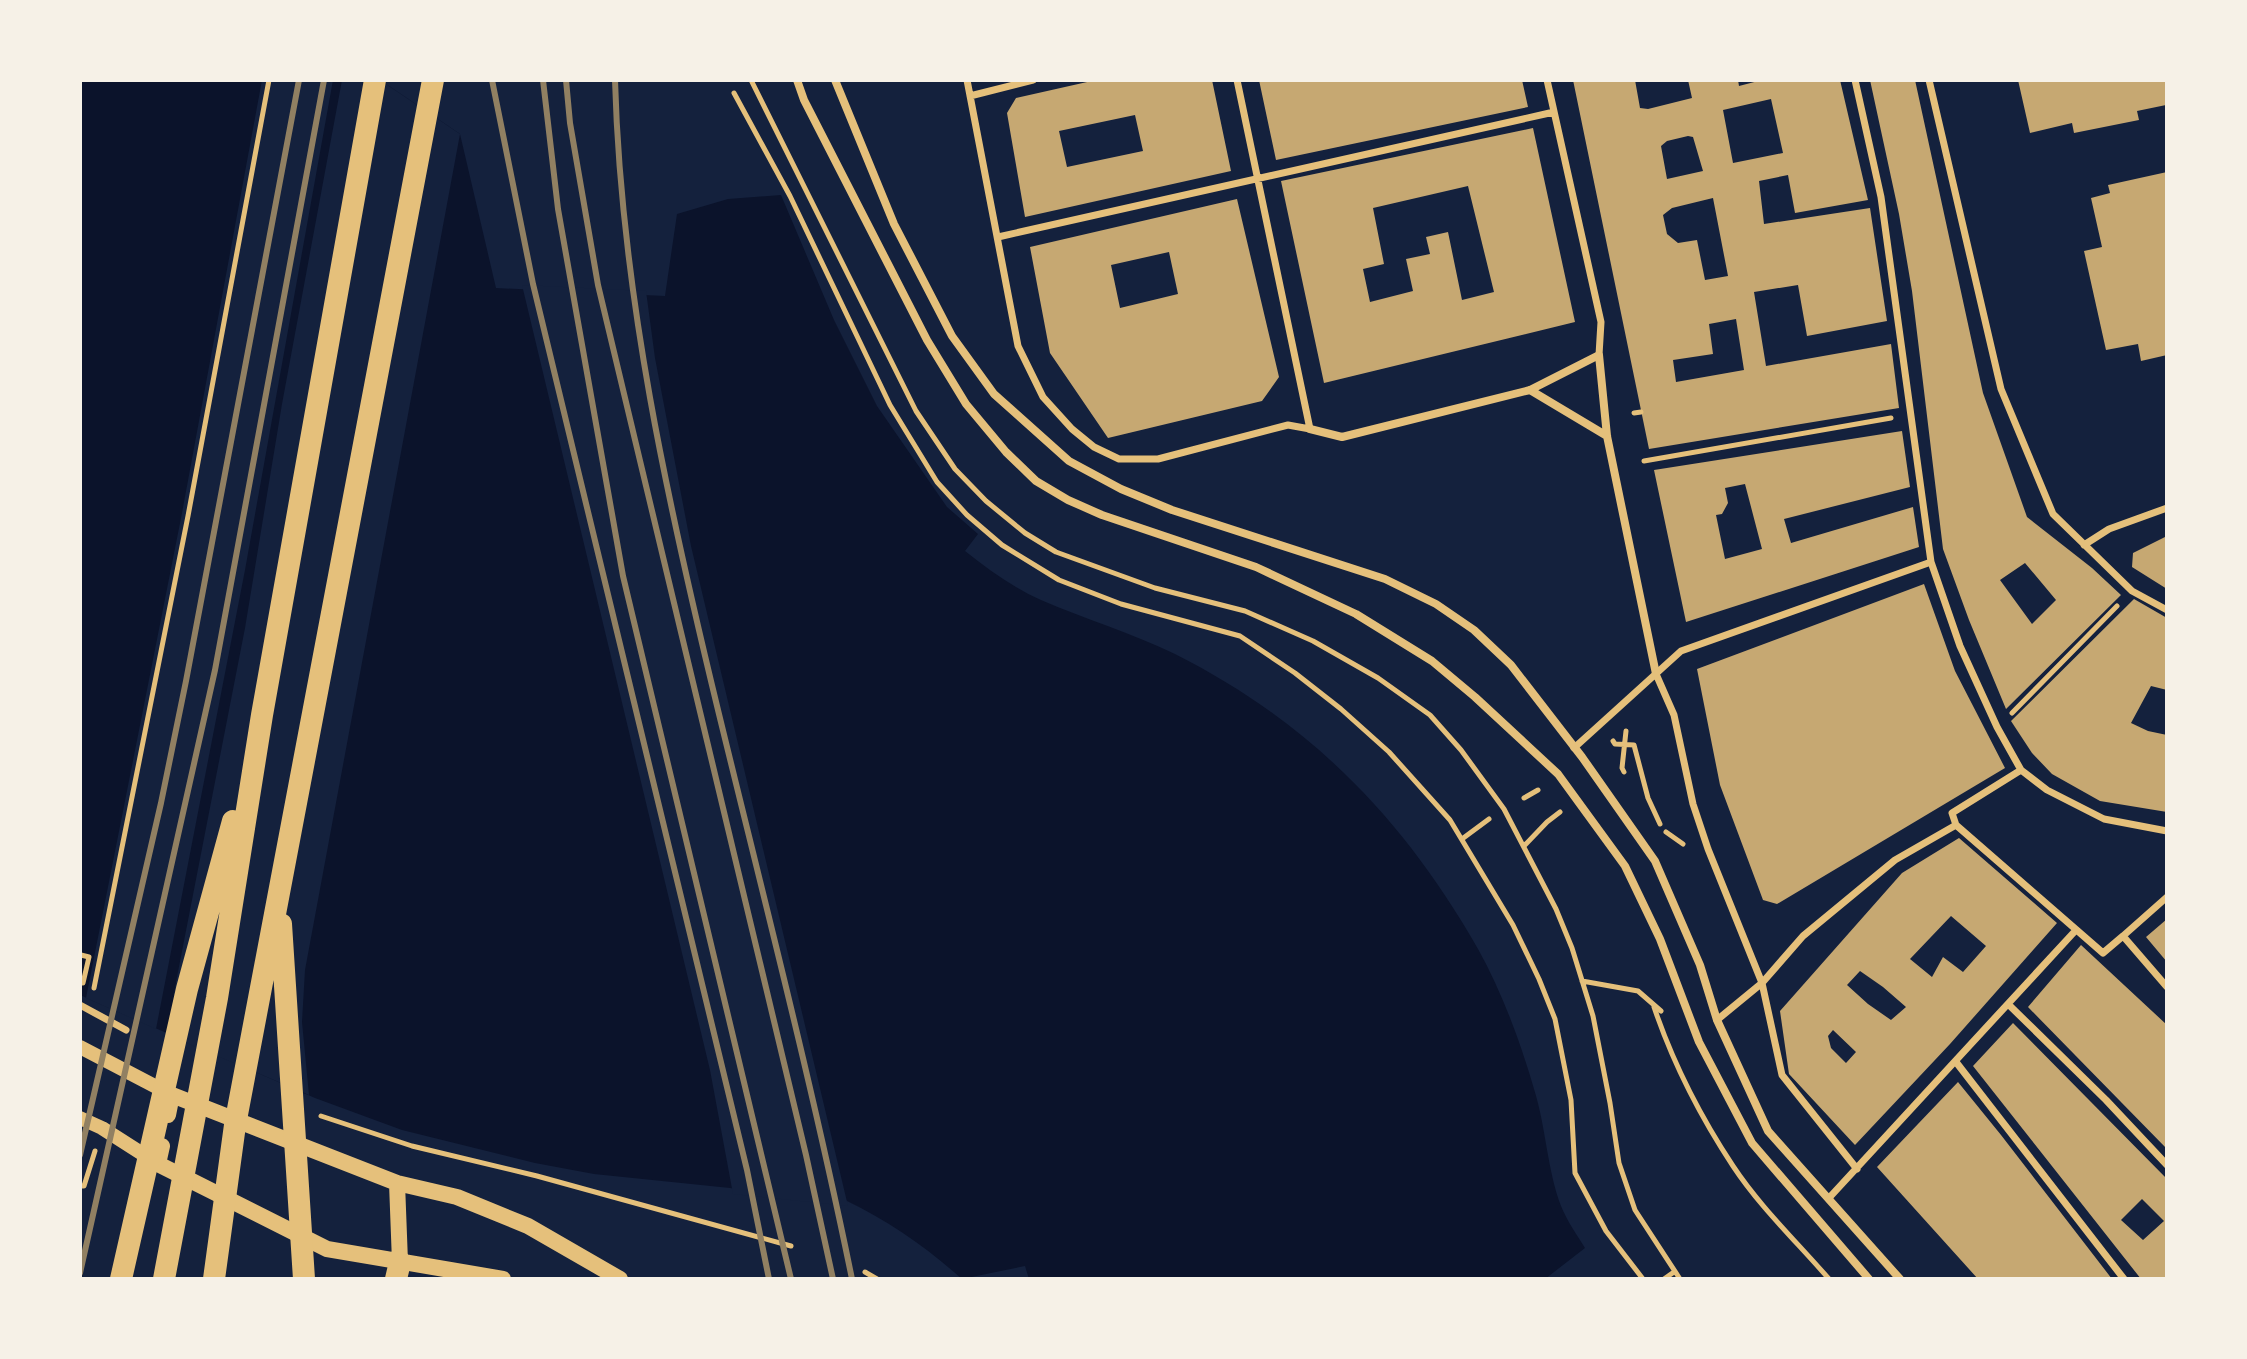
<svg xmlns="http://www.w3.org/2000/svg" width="2247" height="1359" viewBox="0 0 2247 1359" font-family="Barlow,sans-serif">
<rect width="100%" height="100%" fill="#14213d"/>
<path fill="#0b132b" d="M80 80H380L460 134 496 288 665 296 677 214 728 199 781 195 834 320 877 406 947 507 978 534 965 551C989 570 1014 588 1041 600 1085 619 1132 633 1175 654 1310 722 1404 819 1478 949 1502 992 1520 1041 1534 1089 1546 1127 1547 1169 1561 1206 1567 1221 1577 1235 1585 1248L1545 1279H1029L1025 1266 962 1279C926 1247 889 1221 845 1200L594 1174 535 1163 402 1130 315 1098 80 995Z"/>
<path fill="#14213d" d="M262 80H333L245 570 156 1029 86 998 182 513Z
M342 80H380L460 134 305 970 302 1022 309 1095 168 1035 176 982 245 628 282 404Z
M522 285 646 291 655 358 691 546 848 1206 733 1194 710 1070Z"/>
<path fill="#c6a872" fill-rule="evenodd" d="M1096 80H1212L1231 171 1025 217 1007 113 1016 98ZM1135 115 1143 151 1067 167 1059 131Z
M1259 80H1522L1528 107 1276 160Z
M1573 80H1635L1640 108 1648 109 1692 98 1688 80H1738L1739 86 1762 80H1840L1868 200 1795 213 1788 175 1759 181 1764 224 1870 208 1887 321 1807 336 1798 285 1754 292 1766 366 1891 344 1899 408 1649 449ZM1771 99 1783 153 1733 163 1723 110ZM1688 136 1693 137 1703 171 1667 179 1661 146 1667 141ZM1713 198 1728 276 1705 280 1697 240 1678 243 1667 234 1663 215 1672 208ZM1736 319 1744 370 1676 382 1673 360 1713 354 1709 324Z
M1870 80H1915L1983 393 2027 517 2092 568 2121 595 2006 709 1969 620 1943 549 1912 291 1899 214ZM2025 563 2056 600 2032 624 2000 580Z
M2018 80H2167L2166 105 2137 111 2139 120 2074 133 2072 123 2030 133Z
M1533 128 1575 322 1324 383 1281 181ZM1468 186 1494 292 1462 300 1448 232 1426 237 1430 254 1406 259 1413 291 1370 302 1363 269 1384 264 1373 208Z
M2167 172V355L2141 361 2138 344 2106 350 2084 251 2102 247 2091 198 2110 193 2108 185Z
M1237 199 1279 377 1262 401 1108 438 1050 353 1030 247ZM1169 252 1178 294 1120 308 1111 265Z
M1902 431 1910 487 1784 519 1791 543 1913 507 1919 547 1686 622 1654 470ZM1745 484 1762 549 1725 559 1716 515 1722 514 1728 503 1725 488Z
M2167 536V589L2132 567 2133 553Z
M1924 584 1955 671 2005 768 1777 904 1763 900 1720 785 1697 669Z
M2134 599 2167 618V690L2151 686 2131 723 2148 731 2167 735V812L2100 801 2052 774 2032 753 2011 721Z
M1959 838 2057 923 1950 1044 1855 1145 1789 1074 1780 1011 1902 873ZM1951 916 1986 946 1963 972 1943 957 1932 977 1910 959ZM1860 971 1883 987 1906 1007 1891 1020 1868 1004 1847 985ZM1833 1030 1856 1052 1846 1063 1831 1048 1828 1036Z
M2167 919V962L2146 937Z
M2081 945 2167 1025V1149L2028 1007Z
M2013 1023 2167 1179V1279H2141L1973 1066ZM2142 1199 2164 1221 2143 1240 2121 1220Z
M1958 1082 2001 1135 2112 1279H1978L1877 1167Z"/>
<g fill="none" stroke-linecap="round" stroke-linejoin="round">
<path stroke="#e5c07b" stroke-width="5" d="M751 80 916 411 955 469 986 501 1025 533 1056 552 1155 588 1245 611 1313 641 1378 678 1430 715 1461 750 1504 809 1556 909 1572 948 1593 1016 1610 1103 1619 1163 1635 1210 1680 1279
M734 93 790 196 890 405 937 482 967 515 1002 545 1059 580 1121 604 1240 636 1295 673 1341 709 1389 752 1450 820 1513 925 1539 979 1555 1019 1571 1100 1575 1173 1606 1231 1643 1279
M1634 413 1641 412
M1644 461 1891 418
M2012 713 2117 606
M1613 741 1615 744 1634 745 1648 798 1660 824
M1624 772 1622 768 1626 731
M1524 798 1538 790
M1666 832 1683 844
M1462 839 1489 819
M1524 846 1547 822 1560 812
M80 957 81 955 89 957 83 983
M1582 981 1638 991 1661 1011
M94 988 188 516 269 80
M1654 1007C1673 1063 1700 1116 1733 1166 1760 1207 1797 1242 1829 1279
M321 1116 412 1146 537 1176 791 1246
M80 1186H84L95 1151
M865 1272 877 1279
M1664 1279 1674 1272"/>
<path stroke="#e5c07b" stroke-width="7" d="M967 80 1018 346 1043 397 1072 429 1094 447 1119 459H1158L1288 425 1310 429 1237 80
M1547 80 1601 322 1599 355
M1855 80 1881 197 1931 562 1960 646 1997 727 2021 770 2047 790 2104 819 2167 831
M1929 80 2001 389 2053 514 2132 591 2167 610
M970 96 1033 80
M998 237 1554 112
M2084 545 2109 529 2167 508
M1656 674 1674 715 1693 804 1708 849 1762 983 1782 1075 1857 1169
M1574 748 1681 651 1931 562
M2021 770 1952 813 1956 825 2103 953 2123 936 2167 987
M2123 936 2167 897
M2008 1004 2106 1100 2167 1165
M80 1005 126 1030
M1717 1020 1762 983 1803 936 1895 860 1956 825
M1956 1062 2124 1279
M1829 1198 2076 930"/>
<path stroke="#e5c07b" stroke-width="8" d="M797 80 804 100 927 340 966 404 1006 452 1036 481 1068 500 1102 515 1256 567 1356 614 1432 661 1475 697 1558 774 1625 866 1660 939 1699 1042 1752 1143 1869 1279
M835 80 894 224 952 336 994 394 1069 461 1121 489 1172 510 1385 579 1436 604 1474 630 1511 665 1582 757 1655 861 1700 965 1717 1020 1768 1131 1900 1279
M1530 390 1607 436
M1310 429 1342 437 1530 390 1599 355 1607 436 1656 674"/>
<path stroke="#e5c07b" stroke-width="14" d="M80 1047 168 1093
M80 1118 102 1128 152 1160"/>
<path stroke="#e5c07b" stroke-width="16" d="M168 1115 172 1095 397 1183 457 1197 528 1226 620 1279
M162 1146 158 1164 327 1249 503 1279
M397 1183 400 1262"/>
<path stroke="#e5c07b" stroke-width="22" d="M281 924 304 1279
M121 1279 187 989 233 821
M164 1279 217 998 262 715 375 80
M214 1279 235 1125 433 80
M396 1279 400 1262"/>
<path stroke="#918062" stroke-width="6" d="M492 80 533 284 747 1170 769 1279
M543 80 558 209 623 576 791 1279
M566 80 570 123 598 285 806 1155 833 1279
M615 80C621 293 668 504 718 710 764 899 813 1088 852 1279
M80 1155 161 803 186 681 299 80
M80 1273 215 670 324 80"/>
</g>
<rect width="2247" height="1359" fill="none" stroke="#f6f1e7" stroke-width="164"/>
</svg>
